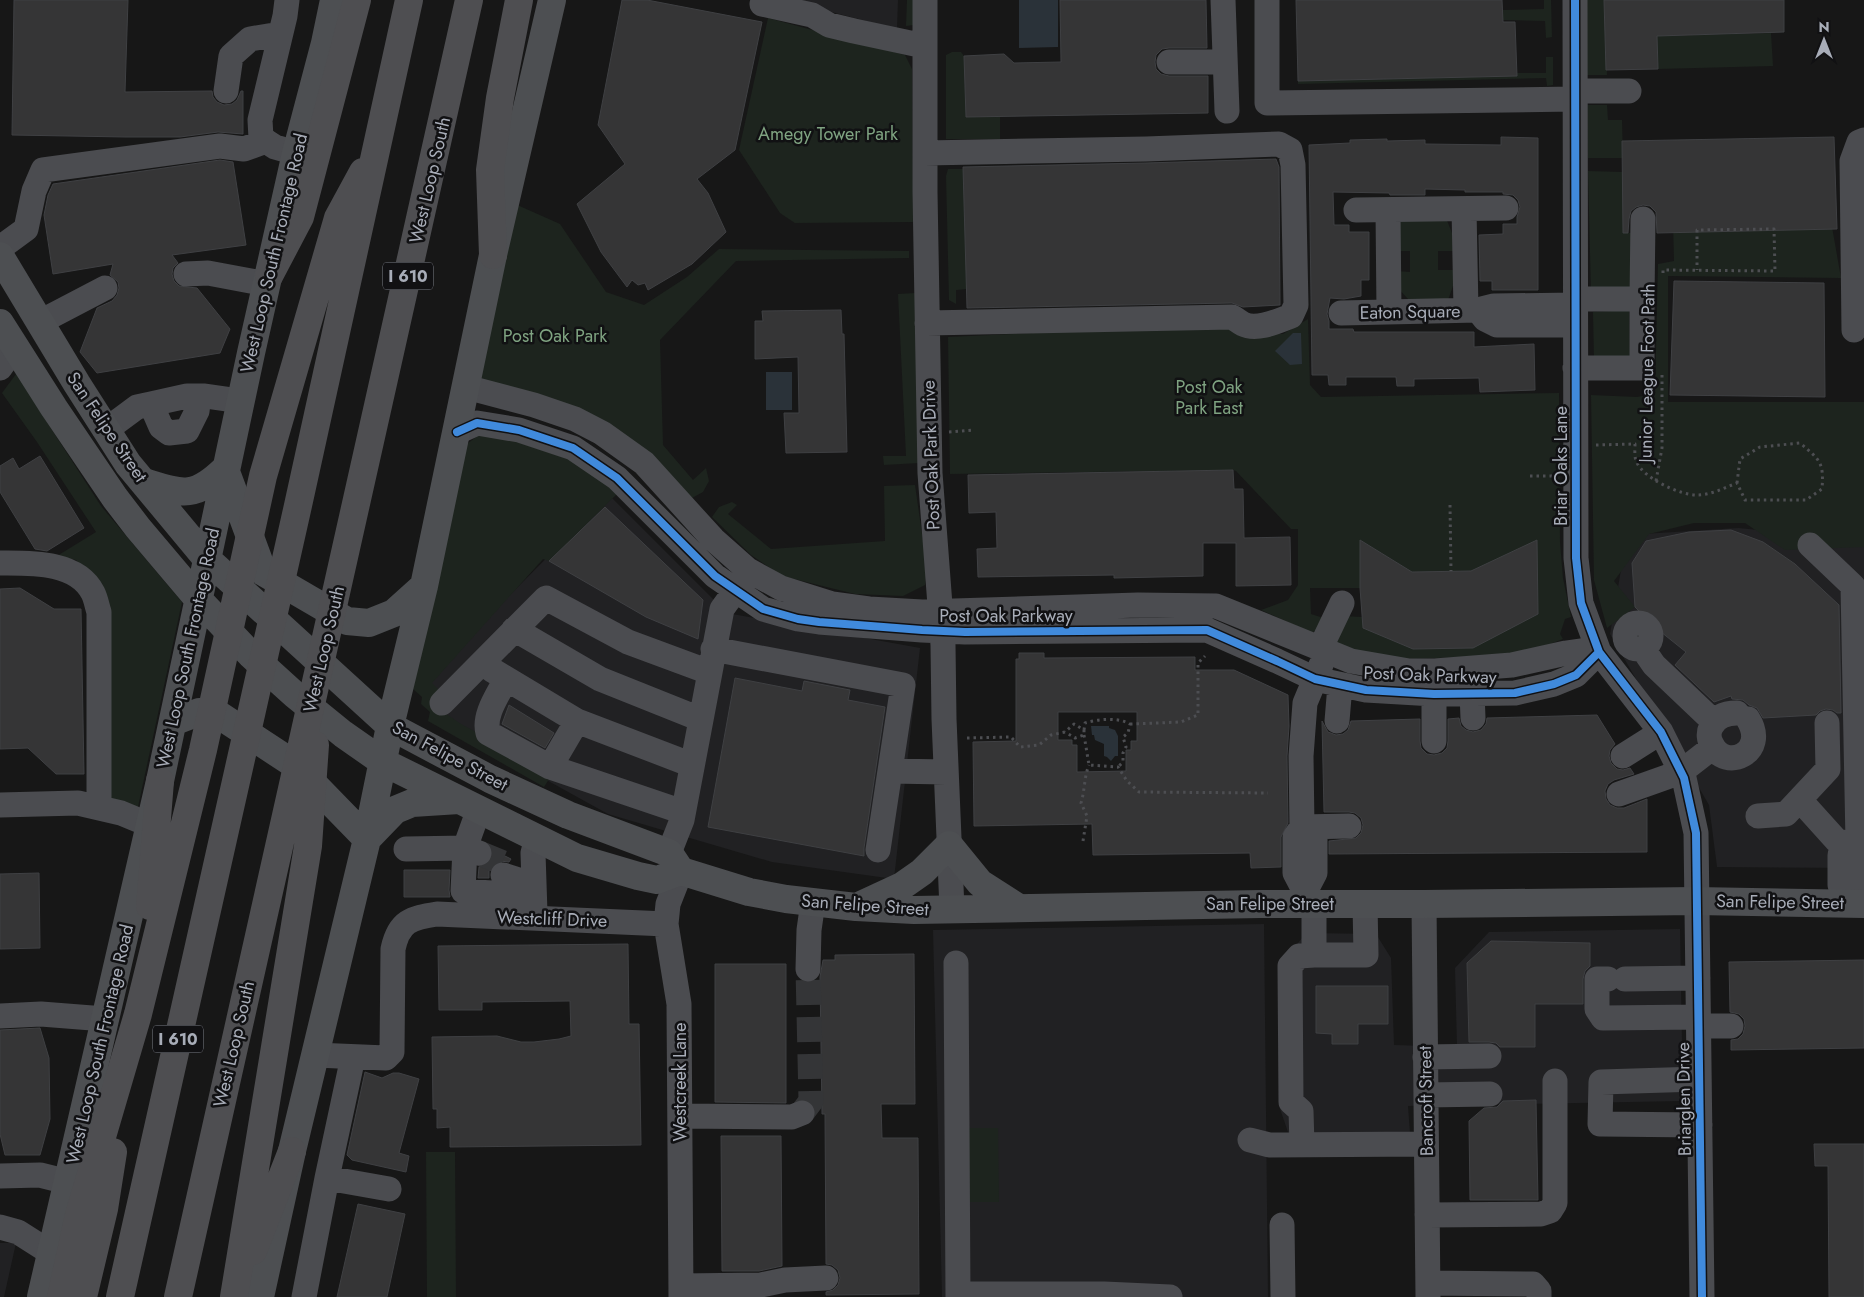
<svg xmlns="http://www.w3.org/2000/svg" width="1864" height="1297" viewBox="0 0 1864 1297" font-family="Jost,sans-serif">
<rect width="100%" height="100%" fill="#171717"/>
<path fill="#212123" d="M785 0H898L897 29Z
M609 495 727 613 920 648 894 879 772 862 608 814 438 720 422 684Z
M1738 528 1864 540V868L1717 867 1709 805 1610 634 1627 535Z
M1264 924 1268 1297H942L933 930Z
M1680 929 1683 1101 1408 1106 1410 1133 1289 1135 1279 1106V967L1306 933 1376 934 1391 958 1394 1045 1457 1047 1455 968 1489 932Z
M0 1243H16L4 1297H0Z"/>
<path fill="#1d241e" d="M907 0H914V25L906 26Z
M1544 0H1551L1552 37 1546 38 1545 21 1503 20V10L1544 9Z
M1584 0H1604L1607 75H1585Z
M768 18 905 55 912 69 913 222 795 223 780 213 739 150Z
M1771 33 1773 66 1658 69 1657 36Z
M952 52H961L964 56 966 117H1000V139H946V55Z
M1546 57H1553V85L1547 86 1546 78 1298 84V81L1516 76V73H1546Z
M1587 105H1607L1608 120H1622L1623 158H1588Z
M948 169H963L967 289 956 290V304L949 300 946 176Z
M1588 171 1623 172V233H1635L1636 293 1591 292Z
M515 204 560 224 606 292 644 305 687 277 719 249 909 251V258L736 261 660 340 663 445 693 480 706 468 709 481 703 492 692 498 648 458 475 385Z
M1446 218 1452 233 1453 251H1438V270H1453V286L1448 300 1408 299 1397 287V271L1410 272V251H1397L1399 221Z
M1831 221 1841 278 1668 276V402H1864V547L1785 550 1745 523H1694L1649 534 1614 581 1635 607 1607 628 1594 580 1591 395 1637 397 1655 394 1658 264 1674 261 1673 222Z
M916 293 919 463 884 465 883 456H906L898 294Z
M1629 310 1630 361H1594L1593 312Z
M1308 319 1310 385 1321 397 1559 393 1560 542 1563 578 1571 617 1565 619 1560 634 1563 639 1540 648 1504 656 1403 659 1353 650 1331 641 1342 616 1362 617 1364 628 1413 649 1473 648 1471 571 1412 572 1360 540V588H1310L1311 614 1330 620 1312 633 1261 610 1288 600 1298 585V529H1291L1236 471 1233 470 950 474 948 337 1207 325 1263 334H1283Z
M16 374 101 506 182 602 138 807 111 799 106 595 76 560 57 556 96 532 37 442 2 393Z
M480 434 545 446 589 468 619 492 549 561 543 559 432 683 442 693 433 705 461 724 553 773 544 787 428 721 430 712 421 704 422 697 413 689 467 444Z
M915 485 927 569 925 585 903 596 855 594 782 576 751 555 712 517 719 507 732 502 737 505 728 514 771 549 885 541 884 486Z
M968 1128H998L999 1202H969Z
M426 1152H455L456 1297H427Z"/>
<path fill="#2a3239" d="M1019 0H1058V47L1019 48Z
M1293 333H1301L1302 364 1290 365 1275 351Z
M766 372H792V410H766Z
M1091 726H1109V728L1115 730 1118 736V756H1115L1111 761 1107 757 1104 756V744L1095 740 1094 735H1092Z"/>
<path fill="#353536" stroke="#3f4043" fill-rule="evenodd" d="M14 0H128L125 92 212 91 213 97 217 102 224 105 232 104 237 100 241 91H243V134L218 132 180 137H126L12 135Z
M622 0H647L762 22 735 150 697 179 708 193 726 232 692 264 648 290 645 283 638 285 632 280 627 287 601 252 577 204 625 164 598 125Z
M1060 0H1206L1207 48H1169L1162 49 1156 55 1155 62 1156 69 1161 74 1169 76H1208V113L966 117 964 56 1004 54 1014 63 1061 62Z
M1296 0H1502L1503 22H1515L1517 76 1298 81Z
M1604 0H1784V32L1657 36 1658 69 1606 70Z
M1501 137 1538 138V290H1492V281H1480L1479 235 1503 234V224H1517V217L1520 207 1518 200 1513 195 1503 194V192H1465V190L1425 189V195H1390L1389 193 1333 192 1334 225H1349V232H1369V280H1361V296L1344 299 1330 298 1327 314 1329 321V329H1353L1354 332H1474V347L1534 344 1535 390 1480 392 1479 378 1414 379V386H1397L1396 377H1346V385H1329L1328 375H1312L1309 145 1350 143V140L1387 139V141L1425 140V144L1501 145Z
M1834 137 1837 229 1657 233 1656 212 1650 206 1643 205 1636 207 1631 211 1629 219 1628 233H1623L1622 141Z
M1276 159 1279 167 1280 305 1243 307 1232 303 967 308 963 167 1146 163Z
M220 160 233 162 246 245 172 255 178 263 173 268 172 274 174 281 179 286 197 288 230 329 220 353 97 373 80 352 97 308 112 301 117 295 119 288 118 282 110 275 113 264 53 274 44 215 48 195 53 184Z
M1674 281 1824 283 1825 397 1670 395Z
M841 310 842 334H844L847 452 786 453 784 413H799L798 357 755 359V321H763L762 311Z
M40 456 84 528 47 551 35 549 0 492V466L13 458 19 469Z
M1233 470 1234 489H1243L1244 538 1290 537 1291 585 1236 586V543H1203V576L1114 578V575L978 577 977 549 997 548 996 512 969 513 968 475Z
M605 507 703 600 698 639 646 617 549 561Z
M1731 530 1763 542 1795 564 1839 605 1841 713H1837L1833 710 1826 709 1820 711 1816 715 1763 718 1757 708 1749 705 1743 700 1732 699 1731 696 1714 702 1675 665 1686 652 1656 628 1635 607 1632 563 1646 541 1689 532Z
M1360 540 1412 572 1471 571 1537 540 1538 614 1473 648 1413 649 1363 628 1360 588Z
M20 588 54 609H81L84 774H56L28 748 0 749V589Z
M1019 653H1044V658L1195 657V670H1234L1288 695 1289 726 1287 756 1288 823 1281 837V867L1251 868 1250 853 1093 855 1092 824 974 826 973 742 1016 741V659H1019ZM1058 712H1137V741H1131V750H1126V771L1077 772V745H1072V740H1058Z
M735 678 802 691 804 681 850 690 848 700 885 707 864 848V856L708 827Z
M509 705 554 733 545 748 502 724Z
M1597 715 1615 744 1610 750 1609 756 1611 763 1617 769 1623 770 1630 768 1634 774 1614 780 1608 784 1605 791 1606 799 1610 805 1617 808H1624L1647 799V852L1329 854V841L1356 838 1361 833 1363 825 1361 818 1355 813 1349 812H1324L1322 721 1328 732 1336 735 1343 734 1348 730 1351 721 1420 719V741L1421 748 1427 754 1434 755 1442 753 1447 748 1448 741V719L1459 718 1461 726 1466 730 1473 732 1481 730 1486 724 1487 718Z
M493 850 511 859 509 862 500 861 494 864 489 871V878H478L479 867 489 864 493 857Z
M404 870H450L449 890 450 897H404Z
M39 873 40 948 0 949V874Z
M1491 941 1590 943V966L1585 971 1583 979V1004H1535V1047H1500L1496 1043 1489 1042H1469L1467 963Z
M628 944 629 1024H639L641 1145 450 1147V1127L437 1128V1109H433L432 1037 497 1036 521 1042H534L559 1039 571 1036 570 1001 482 1002V1010H439L438 946Z
M914 954 915 1104H881L882 1138H918L919 1294 826 1295V1292L833 1290 838 1285 840 1278 838 1270 832 1265 826 1264 825 1114H822L820 977 823 960H835V955Z
M1864 960V1048L1731 1050V1040L1738 1039 1743 1034 1745 1026 1744 1019 1739 1014 1730 1012 1729 962Z
M715 964H786V1103L715 1102Z
M1316 986H1388V1024H1358V1044H1332V1034L1316 1033Z
M40 1028 49 1058 50 1119 40 1155H5L0 1134V1030Z
M365 1072 382 1078 393 1073H399L419 1079 399 1153 409 1156 406 1172 352 1160 347 1155Z
M1536 1100 1538 1200H1470L1469 1121 1484 1108 1497 1107 1503 1101Z
M721 1136H781L782 1266 759 1271H722Z
M1814 1144H1864V1297H1829L1828 1166H1815Z
M358 1204 405 1214 387 1297H337Z"/>
<g fill="none" stroke-linecap="round" stroke-linejoin="round">
<path stroke="#343537" stroke-width="25" stroke-dasharray="25 12" stroke-linecap="butt" d="M479 853 508 865
M802 1113 811 1101 808 969"/>
<path stroke="#4d4e52" stroke-width="3" stroke-dasharray="2.5 4" stroke-linecap="butt" d="M1663 273V270L1775 271 1774 229 1697 230V270
M949 432 974 430
M1596 445 1635 444C1635 450 1634 458 1637 463 1645 479 1680 495 1697 495 1711 495 1724 488 1737 483L1745 500H1806L1822 489C1824 462 1820 460 1800 443L1760 447 1740 459 1737 483
M1530 476H1557
M1656 481 1662 448V374
M1450 505 1451 571
M1130 724 1181 722 1198 715V663L1205 656
M1084 730 1085 723C1098 719 1118 717 1130 724L1128 733 1123 737 1126 747 1123 753V762L1118 767
M1084 735 1089 765 1118 767 1127 781 1139 792 1268 793
M967 738 1011 737 1020 747 1039 745 1051 735 1065 732 1074 724 1084 730V735L1075 738 1065 732
M1083 841 1087 816 1081 803C1085 790 1084 777 1089 765"/>
<path stroke="#4b4c50" stroke-width="25" d="M287 0 285 16 260 120 261 138 275 147 296 153
M925 0V192L930 473 943 645 944 719 952 909
M1223 0 1227 111
M1267 0V103L1575 99
M1575 0 1576 558 1581 603 1599 652 1661 732 1684 778 1696 833 1702 1297
M762 4 812 15 829 25 854 31 924 46
M1169 62H1225
M226 91 231 56 250 39 280 34
M1575 91H1629
M925 153 1146 149 1279 144 1290 150 1293 165 1296 305 1291 316C1278 321 1257 331 1243 324 1239 322 1236 319 1232 317L927 323
M1464 209 1466 310
M1356 210 1506 208
M1388 210 1389 312
M0 248 26 229 34 191 43 170 220 146 244 149 266 141
M186 274 208 273 267 284
M1575 299H1642V368H1575
M1642 299 1643 219
M1478 310 1485 319 1497 325H1575
M1341 313 1478 310 1494 306 1575 305
M40 322 105 288
M1854 330 1852 161 1859 142 1864 140
M0 368 15 347
M466 387 534 405 575 419 602 433 644 463 713 539 748 570 781 588 832 604 869 609 922 612 1138 605 1216 606 1351 661 1409 671H1435L1512 665 1566 653 1580 651 1599 652
M151 404 161 427 169 433 187 431 197 411 199 396
M106 430 137 407 151 404 187 396H205L240 401
M457 432 477 423 519 430 573 448 617 478 715 576 763 609 798 619 819 622 922 630 965 632 1207 630 1277 661 1315 679 1366 690 1434 694 1515 693 1554 684 1576 675 1599 652
M1810 545 1853 586 1858 842 1850 844
M0 563C30 563 77 561 93 593 96 599 97 606 99 612V807
M1625 636a13 13 0 1 1 26 0a13 13 0 1 1-26 0Z
M514 629 600 679 700 719
M713 649 903 685 878 850
M1320 649 1342 603
M1643 649 1654 665 1714 722
M492 670 577 721 692 765
M506 679C498 695 483 715 488 733L550 767 683 812
M1472 693 1473 718
M1434 694V741
M442 703 546 598 628 642 709 672
M1737 713C1726 713 1716 716 1711 727 1708 733 1709 740 1712 745 1725 772 1769 753 1748 719
M1337 721 1340 685
M1623 756 1661 732
M550 767 577 721
M890 771 946 772
M1619 794 1681 772 1713 747
M1800 800 1837 841 1850 844V851
M0 805 78 803 121 813 150 825
M479 809 465 848 463 891 534 896
M1758 816 1786 814 1828 769 1827 723
M1302 827 1315 837V873L1305 892V904
M1302 827 1349 826
M406 849 465 848 479 853
M1850 851 1859 855V885L1850 895V904
M1850 851 1840 855V885L1850 895
M669 853 682 820 722 609 735 591
M681 871 668 904 666 924 679 1004 681 1297
M503 875 534 885
M1305 892 1295 873V837L1302 827 1301 756 1305 703 1321 665
M1314 904V955H1366L1365 904
M1424 904 1428 1297
M535 913 533 853 537 838
M956 963 958 1297
M808 969 809 930 813 902
M1608 979H1597V1009L1603 1018 1698 1017
M1625 979 1698 978
M0 1016 41 1014 105 1019
M1698 1026H1731
M315 1055 386 1058 392 1052 393 949C399 921 411 918 437 914L666 924
M1425 1057 1489 1056
M1699 1079 1601 1082 1600 1124 1700 1125
M1426 1095 1490 1094
M680 1116 792 1117 802 1113
M1250 1140 1269 1145 1426 1144
M1302 1145 1301 1111 1291 1102 1290 966 1299 956 1314 955
M0 1176 40 1175 68 1182
M327 1178 389 1189
M1427 1215 1541 1214 1550 1211 1555 1203V1081
M1282 1225 1283 1297
M0 1227 18 1232 51 1253
M1428 1283 1533 1284 1539 1291V1297
M681 1286 761 1285 785 1280 826 1278
M958 1294H1104L1170 1297
M304 1297 327 1178 353 1057"/>
<path stroke="#4d4f52" stroke-width="28" d="M0 256 77 384 128 464 207 559 390 726 490 779 568 815 669 853 681 871
M0 323 54 408 115 498 138 528 198 599 251 655 295 695 343 734 383 762 577 858 638 876 657 880 681 871 749 892 786 899 856 907 914 910 1261 904H1424L1696 901 1864 904
M225 469 263 572 347 621 369 623 394 613 424 586
M144 482C183 494 194 499 225 469
M173 722 199 712 216 713 294 764 367 839
M367 839 395 810 412 803 459 800
M861 905 902 886 922 872 949 845 980 883 1019 908
M41 1297 160 781 251 353 296 153 325 43 334 0
M260 1297 292 1151 367 839 390 726 424 586 493 255 552 0"/>
<path stroke="#4e4e51" stroke-width="28" d="M493 255 490 170 500 98 519 0
M269 276 300 217 357 0
M150 906 160 781
M253 1251 292 1151
M61 1297 79 1215 138 1014 203 750 263 476 338 218 363 172
M83 1297 104 1209 113 1152
M120 1297 297 510 409 0
M178 1297 469 0
M234 1297 308 846 315 745"/>
<g stroke="#111113" stroke-width="11">
<path id="cycleway" d="M1575 0 1576 558 1581 603 1599 652 1661 732 1684 778 1696 833 1702 1297
M457 432 477 423 519 430 573 448 617 478 715 576 763 609 798 619 819 622 922 630 965 632 1207 630 1277 661 1315 679 1366 690 1434 694 1515 693 1554 684 1576 675 1599 652"/>
</g>
<use href="#cycleway" stroke="#408adc" stroke-width="8"/>
</g>
<g text-anchor="middle" dominant-baseline="central" stroke-width="5" stroke-linejoin="round" paint-order="stroke">
<g fill="#111113" stroke="#7b7e86" stroke-width="1">
<rect x="383" y="262.5" width="50" height="27" rx="4"/>
<rect x="153" y="1025.5" width="50" height="27" rx="4"/>
</g>
<g font-size="16" font-weight="bold" fill="#a8adb8">
<text x="408" y="276">I 610</text>
<text x="178" y="1039">I 610</text>
</g>
<g font-size="18" fill="#7fa381" stroke="#111113">
<text x="828" y="134">Amegy Tower Park</text>
<text x="555" y="336">Post Oak Park</text>
<text x="1209" y="387">Post Oak<tspan x="1209" dy="21">Park East</tspan></text>
</g>
<g font-size="18" fill="#a8adb8" stroke="#111113">
<text transform="translate(430 180) rotate(-77)">West Loop South</text>
<text transform="translate(274 253) rotate(-77)">West Loop South Frontage Road</text>
<text transform="translate(1410 312) rotate(-1)">Eaton Square</text>
<text transform="translate(1647 373) rotate(-89)">Junior League Foot Path</text>
<text transform="translate(107 427) rotate(56)">San Felipe Street</text>
<text transform="translate(931 455) rotate(-92)">Post Oak Park Drive</text>
<text transform="translate(1561 466) rotate(-90)">Briar Oaks Lane</text>
<text x="1006" y="616">Post Oak Parkway</text>
<text transform="translate(188 648) rotate(-78)">West Loop South Frontage Road</text>
<text transform="translate(324 649) rotate(-77)">West Loop South</text>
<text transform="translate(1430 675) rotate(2)">Post Oak Parkway</text>
<text transform="translate(450 756) rotate(28)">San Felipe Street</text>
<text transform="translate(1780 902) rotate(1)">San Felipe Street</text>
<text x="1270" y="904">San Felipe Street</text>
<text transform="translate(865 905) rotate(4)">San Felipe Street</text>
<text transform="translate(552 919) rotate(2)">Westcliff Drive</text>
<text transform="translate(100 1044) rotate(-77)">West Loop South Frontage Road</text>
<text transform="translate(234 1044) rotate(-77)">West Loop South</text>
<text transform="translate(680 1082) rotate(-90)">Westcreek Lane</text>
<text transform="translate(1684 1099) rotate(-91)">Briarglen Drive</text>
<text transform="translate(1426 1101) rotate(-91)">Bancroft Street</text>
</g>
</g>
<g transform="translate(1824 40)" stroke="#111113" stroke-width="4" paint-order="stroke">
<path d="M0-4L9 19L0 12L-9 19Z" fill="#a8adb8"/>
<text y="-8" font-size="14" font-weight="bold" text-anchor="middle" fill="#a8adb8">N</text>
</g>
</svg>
